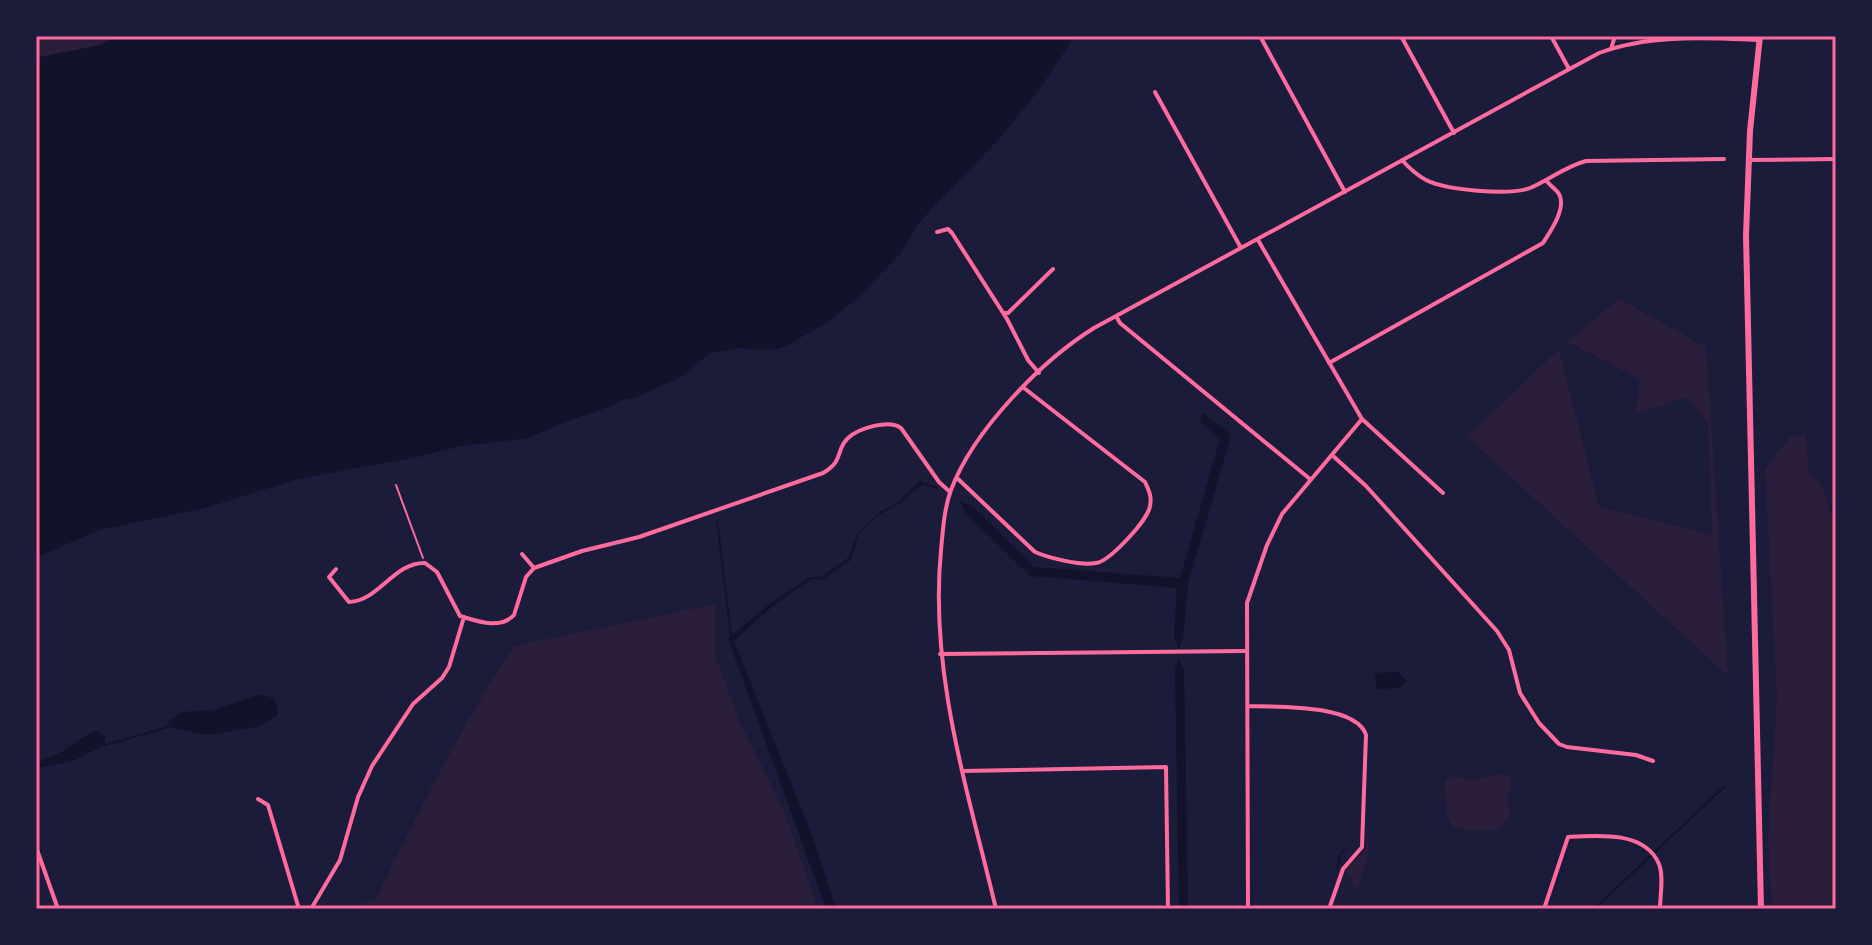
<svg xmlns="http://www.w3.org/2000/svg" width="1872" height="945" viewBox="0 0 1872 945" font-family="Signika,sans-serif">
<rect width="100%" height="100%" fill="#1b1b3a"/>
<path fill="#2a1e3b" d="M36 36H117L100 45 40 57 36 62Z
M1619 299 1706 347 1728 676 1467 437 1559 349 1599 507 1675 525 1712 536 1708 422 1686 397 1636 414 1640 379 1567 342Z
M1791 436H1806L1809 473 1820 482 1836 527V909H1772L1768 837 1777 699 1765 469Z
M715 604V655L738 718 782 806 818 909H358L361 904 376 898C418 812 461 726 514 646Z
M1498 774 1509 776 1512 787 1507 795 1510 815 1500 829C1446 832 1446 833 1445 780L1451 776 1471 780Z
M1369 827 1368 855 1358 889 1355 886 1351 887 1354 880 1345 871 1366 849Z"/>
<path fill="#12122b" d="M117 36H1075L1039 90 1000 138 933 207 917 226 901 253 857 298 828 322 784 347 773 350 737 348 710 353 683 376 637 397 622 400 611 406 567 421 528 438 461 446 417 457 298 479 205 508 99 530 36 558V62L40 57 100 45Z
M1204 414 1229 433 1230 439 1188 584 1183 638 1179 649 1174 636 1177 588 1030 576 965 512 960 501 972 506 1034 567 1180 578 1220 439 1200 421 1201 416Z
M920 481 937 487 936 489 923 484 896 506 879 515 859 534 851 560 822 580 812 579 773 606 734 641 812 835 836 909H826L728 638 771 603 810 577H820L848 558 858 533 881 511 895 505Z
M1179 658 1184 670 1188 909H1179L1175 669Z
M1398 672 1407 681 1400 688 1377 689 1375 673Z
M261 694 275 699 278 715 260 726 208 735 168 727 169 721 182 712 214 710Z
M96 731 105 736V745L73 761 36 768 42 759C67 754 76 738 96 731Z"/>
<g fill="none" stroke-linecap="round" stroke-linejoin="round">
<path stroke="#12122b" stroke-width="2" d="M717 521 731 634
M105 745 168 727
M1337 869 1340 855 1345 848
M1594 909 1724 787"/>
<path stroke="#ff6b9d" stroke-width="2" d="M396 485 423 558"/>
<path stroke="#ff6b9d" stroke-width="4" d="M1260 36 1345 192
M1401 36 1454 133
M1551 36 1569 69
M1611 49 1615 36
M1155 92 1241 248
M1402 160C1409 168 1417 175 1426 180 1446 190 1509 196 1530 188 1549 180 1566 166 1586 161L1724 159
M1748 160 1836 159
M937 232 948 229 952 233 1007 319 1028 360 1039 373
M1003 313H1008L1053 269
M1116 316 1120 323 1310 479
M1329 363 1543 243C1550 232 1567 208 1559 194 1556 189 1549 185 1546 180
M1362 419 1443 493
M1332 455 1366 486 1497 631 1509 650 1520 693 1539 723 1559 744 1567 747 1636 755 1653 761
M957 478 1035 552C1049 558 1081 566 1096 563 1110 561 1148 520 1150 506 1152 496 1149 491 1145 482L1024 388
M522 554 534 568
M336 569 329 577 349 602C379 601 394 562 425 563L437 572 460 616C477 621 500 630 514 615L526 577 534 568 582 551 639 537 823 473C845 460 835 450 848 438 859 428 889 419 901 428L939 482 950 492
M940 654 1245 651
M1247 706C1277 707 1356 704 1366 735L1362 847 1343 869 1329 909
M963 771 1166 767 1168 909
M258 799 268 805 299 909
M36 847 58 909
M311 909 340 860 358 797 372 766 413 704 442 678 449 667 464 617
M996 909C968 791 929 672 941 550 943 530 944 509 951 490 973 431 1041 361 1094 328L1599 53C1649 34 1707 38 1760 40
M1248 909 1247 603 1267 545 1282 514 1362 419 1258 240
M1544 909 1568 837C1599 835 1645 831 1659 864 1664 876 1660 896 1660 909"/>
<path stroke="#ff6b9d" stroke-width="6" d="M1760 36 1750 131 1746 235 1761 909"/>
</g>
<rect width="1872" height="945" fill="none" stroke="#1b1b3a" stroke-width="76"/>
<rect x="38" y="38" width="1796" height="869" fill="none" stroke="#ff6b9d" stroke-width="3"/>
</svg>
